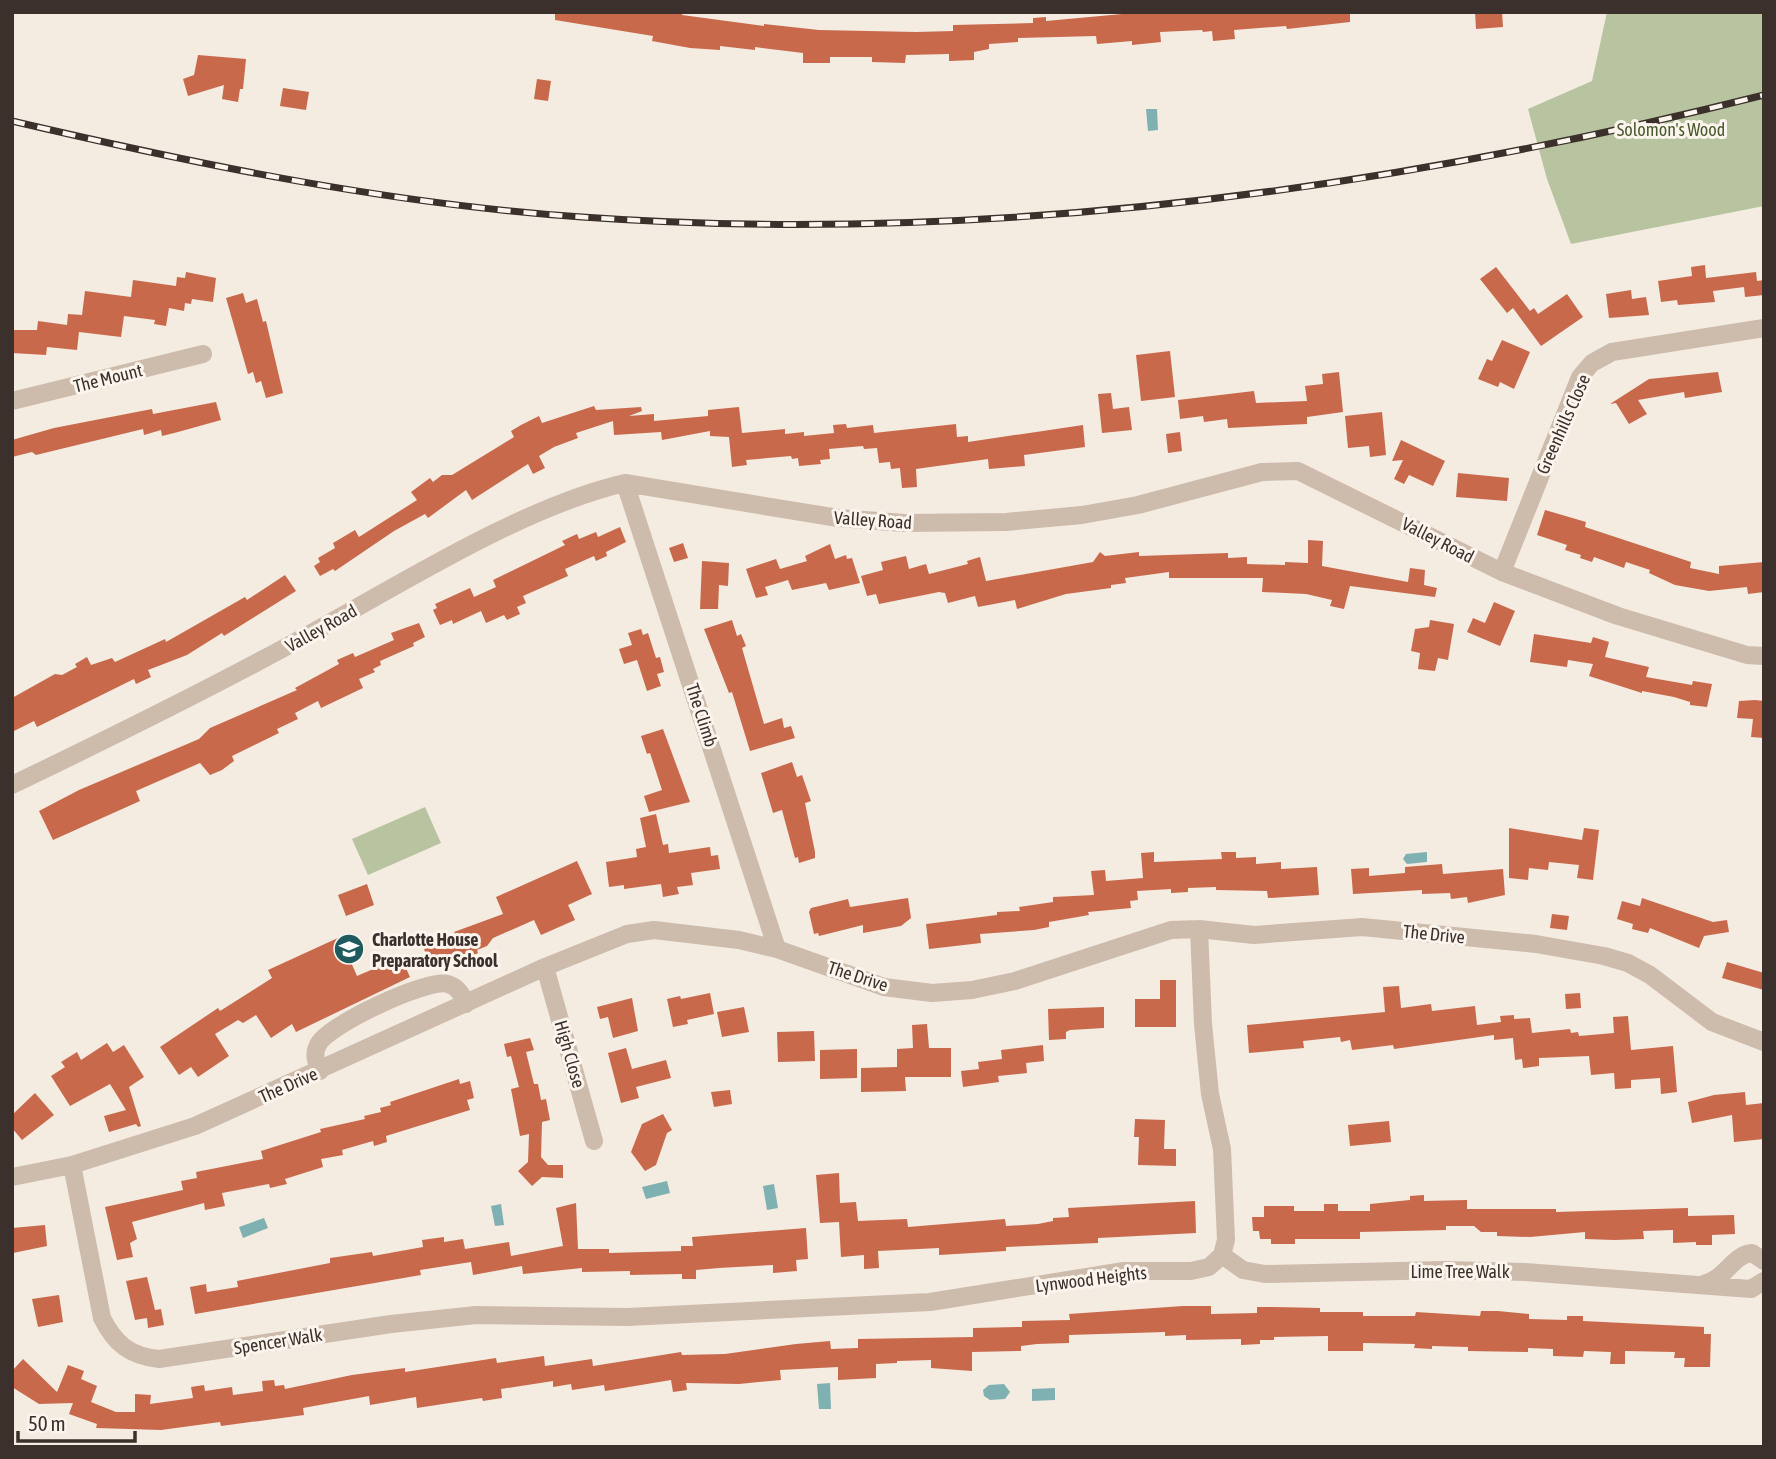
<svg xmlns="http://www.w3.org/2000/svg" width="1776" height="1459" viewBox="0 0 1776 1459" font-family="'Asap Condensed',sans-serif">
<rect width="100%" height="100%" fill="#f4ebe1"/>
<path fill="#b8c4a0" d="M1607 12H1764V206L1571 244 1547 179 1528 109 1592 81Z
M425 807 441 843 368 875 352 839Z"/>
<path fill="#7fb0b2" d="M1146 109H1157L1158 130 1148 131Z
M1427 852V862L1407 864 1403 859 1406 854Z
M667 1181 670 1193 646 1199 642 1187Z
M774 1184 778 1208 767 1210 763 1186Z
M501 1204 504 1225 495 1226 491 1206Z
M264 1218 268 1228 243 1238 239 1227Z
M830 1383 831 1409H819L817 1384Z
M1004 1384 1010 1392 1005 1399 990 1400 984 1396 983 1390 989 1385Z
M1055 1388V1400L1032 1401V1389Z"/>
<path fill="#c8694b" d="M555 12H683L682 15 764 26V24L819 30 916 32 953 31V25L1033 23V18L1046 17V21L1144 12H1350V22L1287 29 1286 26 1234 30 1235 39 1213 41 1212 31 1203 32 1202 30 1160 32 1161 42 1132 45V41L1097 44 1096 36 1018 38V42L989 44V49L974 52V60L949 61V54L906 55 905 63 872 62V57H830V63H803V53L755 47V50L720 46V50L690 48 652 41 653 36 555 20Z
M1475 12H1502L1503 27 1476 29Z
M198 55 246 59 243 89H240L238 102 222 99 224 85 188 96 183 79 194 75Z
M537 79 551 81 548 101 534 99Z
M283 88 309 92 306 110 280 106Z
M1705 265 1706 278 1756 272 1757 281 1764 280V295L1745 297 1744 287 1713 291 1715 302 1678 305 1677 300 1661 302 1658 281 1692 276 1691 267Z
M1496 267 1530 311 1534 308 1538 314 1567 294 1583 317 1541 346 1513 308 1507 313 1480 279Z
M186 272 216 278 213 302 192 299 191 304 185 303 184 311 169 308 166 326 154 324 155 320 124 316 121 337 79 332 77 350 47 347 46 355 12 353V330H37L38 321 67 325 68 314 82 315 85 291 131 297 133 280 176 286 177 277 185 278Z
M1631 290 1632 299 1646 297 1649 315 1609 318 1606 294Z
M243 293 246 303 257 299 263 322 266 321 283 393 266 398 261 381 256 383 253 372 248 374 226 298Z
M1502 340 1530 352 1514 389 1500 382 1498 387 1478 379 1487 359 1492 361Z
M1170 351 1175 397 1141 401 1136 355Z
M1339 372 1343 412 1307 417V424L1228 428 1227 419 1204 422 1203 416 1180 419 1178 400 1254 391 1256 403 1307 401 1305 386 1323 384 1322 374Z
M1718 372 1722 392 1685 398 1684 392 1638 400 1647 414 1629 424 1616 403 1610 404 1649 379Z
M1111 393 1113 409 1129 407 1132 430 1102 433 1098 394Z
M216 402 221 420 178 432 162 436 161 430 144 435 143 429 36 455 32 452 12 457V440L54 428 152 409 153 414Z
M594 406 596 410 641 407 642 411 629 416 654 414V421L708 416V410L739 407 742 433 785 429V434L804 432V436L834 433 833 425 846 424 847 428 873 425 874 433 956 424 957 437 968 436V442L1083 425 1085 447 1024 455 1025 466 989 469 988 459 916 469 917 487 902 488 900 468 891 469 890 462 879 463 877 448 864 449 863 446 829 449 830 459 820 460 821 464 799 466 798 458 792 459 791 456 746 460 747 465 732 467 729 437 710 436V431L662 440 661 432 614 435 613 421 576 433 578 438 554 447 539 456 545 468 533 474 528 464 472 500 466 490 428 518 425 514 394 531 335 571 333 569 320 576 314 566 320 562 318 558 335 548 333 543 355 530 359 537 417 500 411 492 430 478 433 482 442 475H452L514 437 511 431 521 425 539 416 542 423Z
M1382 412 1386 455 1370 457 1369 446 1348 448 1345 416Z
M1180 432 1182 451 1168 453 1166 434Z
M1401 440 1445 461 1433 486 1409 475 1404 484 1394 479 1403 460 1392 461Z
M1458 473 1509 478 1507 501 1456 497Z
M1545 510 1586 522 1585 527 1691 562 1690 568 1719 574V566L1764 562V592L1748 594 1747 587 1709 591 1675 585 1649 573 1650 570 1626 562 1624 568 1594 557 1592 562 1580 558 1581 555 1565 550 1567 545 1537 535Z
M620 527 626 542 606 552 607 556 596 561 594 556 565 569 568 576 523 596 526 603 517 607 520 614 507 620 504 615 486 623 481 611 453 624 452 620 440 625 433 610 437 608 435 604 470 588 474 597 496 587 493 580 565 545 562 541 577 534 579 539 596 532 598 537Z
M1308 540 1323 541 1322 566 1408 582 1410 568 1425 570 1424 585 1437 588 1435 597 1350 586 1344 609 1330 606 1332 600 1306 594 1262 592 1263 578H1169V572L1125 578 1126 583 1111 585V588L1066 594 1017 609 1015 600 978 607 975 596 948 603 945 593 939 592 879 604 876 594 867 596 861 576 883 570 881 562 906 556 909 569 926 564 929 574 968 564 967 561 980 557 986 581 1093 562 1100 552 1105 556 1139 552V556L1228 553V558L1247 557V564L1285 565V562L1308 563Z
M683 543 688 558 674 562 669 548Z
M830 544 835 559 846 555 847 559 852 558 860 583 829 590 826 583 792 590 788 580 765 587 768 595 756 598 746 569 776 559 780 569 807 561 805 556Z
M702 561 729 563 728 586 719 585 718 609H700Z
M285 575 296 591 224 636 222 633 187 655 148 670 151 677 136 684 134 679 37 727 34 721 12 732V698L55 674 62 675 77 667 75 664 87 657 91 665 112 658 115 662 165 639 166 642 245 597 247 600Z
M1494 602 1515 611 1500 646 1467 632 1473 618 1485 623Z
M732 620 737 636 741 634 746 646 742 648 764 724 782 718 784 728 791 726 795 738 750 751 732 692 729 693 704 629Z
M1430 620 1454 624 1448 660 1438 658 1435 671 1418 669 1420 653 1411 651 1415 629 1429 627Z
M419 623 425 637 413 643 414 646 380 661 381 665 373 669 375 672 359 679 363 688 321 708 318 701 295 713 298 719 277 729 279 733 232 756 234 761 222 770 210 775 200 763 136 791 140 801 53 840 39 811 79 790 199 739 210 728 297 690 295 688 339 664 337 660 353 653 355 657 394 640 391 633Z
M641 629 643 635 648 633 656 658 660 657 664 672 657 674 661 686 647 691 637 660 624 664 619 649 632 645 628 633Z
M1534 634 1591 643 1593 637 1609 642 1605 657 1649 667 1646 677 1692 685 1693 681 1712 684 1707 707 1690 705V702L1674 697 1642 691V693L1589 676 1593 664 1568 660 1567 667 1530 662Z
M1755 700 1764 701V738L1751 737 1753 719 1737 718 1739 701Z
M663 729 690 802 649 812 644 796 662 790 650 753 647 754 641 736Z
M792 762 797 777 802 775 811 801 805 803 815 852V858L799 863 798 857 795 858 782 810 773 813 761 773Z
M656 814 663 845 668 844 669 853 710 847 711 856 718 855 720 869 691 873 693 885 677 887 679 894 663 897 661 884 624 889V885L609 887 606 862 637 857 636 849 646 847 640 818Z
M1509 828 1582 840 1584 828 1599 830 1593 880 1577 878 1579 865 1549 862 1548 870 1529 868 1528 880 1509 878Z
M1154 852V862L1222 859 1221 852H1236V858L1256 857V864L1281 862V869L1317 867 1319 895 1268 898 1267 891 1216 890V887L1188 888V892L1171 893V889L1137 891 1138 900 1130 901 1131 908 1088 912 1089 915 1049 922V927L1034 930 980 934 981 943 929 949 926 924 997 915V912L1020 911 1019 907 1053 902V897L1094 895 1091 871 1105 870 1106 881 1143 878 1141 853Z
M577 861 592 894 568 905 575 920 541 935 534 920 493 938 487 946 477 950 478 953 466 959 464 954 432 968 424 949 456 935 454 932 503 914 496 897Z
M1442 864 1443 874 1503 869 1505 895 1468 903 1467 897 1451 899 1450 893 1422 894V890L1353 894 1351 869 1369 868V876L1405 873V867Z
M367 884 374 905 346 916 338 895Z
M908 898 911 918 901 926 863 933V925L819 936 818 933 814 934 809 912 811 908 848 899 850 907Z
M1642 898 1713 922 1727 920 1729 932 1704 936 1699 948 1650 928 1648 933 1632 929 1633 924 1617 919 1622 901 1640 906Z
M1552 914 1569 916 1567 930 1550 928Z
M340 937 357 976 401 957 410 977 296 1032 292 1024 271 1038 256 1015 243 1023 238 1020 215 1034 229 1056 198 1077 191 1067 179 1075 160 1047 218 1008 220 1011 272 978 268 970Z
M1727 962 1764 973V990L1722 978Z
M1160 980H1176V1027H1135V999H1160Z
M1399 986 1401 1008 1431 1004 1432 1011 1475 1006 1477 1025 1501 1022 1500 1016 1514 1015V1019L1530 1018 1532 1033 1570 1029 1571 1033 1578 1032 1579 1036 1614 1033 1613 1017 1628 1016 1631 1050 1673 1046 1677 1092 1661 1094 1660 1078 1631 1080V1088L1615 1089 1614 1073 1591 1075 1589 1056 1539 1058V1066L1523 1068 1522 1059 1515 1060 1513 1038 1494 1040V1035L1394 1049 1393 1045 1352 1050 1350 1040 1341 1042 1340 1037 1303 1041 1304 1048 1249 1053 1247 1025 1385 1012 1383 987Z
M710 993 714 1014 687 1020 688 1024 673 1027 667 999 680 996 681 999Z
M1580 993 1581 1008 1566 1009 1565 994Z
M632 998 638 1031 613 1038 608 1017 600 1019 597 1007Z
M744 1007 749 1032 722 1037 717 1012Z
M1104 1007V1028L1070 1030 1066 1032V1039L1049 1040 1048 1009Z
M927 1024 929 1048H951V1077H905L906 1091 861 1092V1068L897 1067V1049L913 1048 912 1025Z
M814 1031 815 1061 778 1062 777 1032Z
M530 1038 534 1050 526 1052 534 1084H538L541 1100 546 1099 550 1120 542 1122 541 1157 548 1165H563V1178L542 1177 532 1186 518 1171 528 1162 529 1134 520 1136 511 1089 519 1087 511 1056 507 1057 504 1044Z
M107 1043 113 1052 124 1045 144 1077 129 1087 141 1126 138 1127 136 1124 109 1132 104 1116 126 1110 110 1084 70 1106 51 1076 65 1067 61 1062 77 1052 81 1060Z
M1043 1045 1044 1061 1026 1063 1027 1073 998 1076 999 1082 963 1087 961 1071 979 1069 978 1062 1002 1059 1001 1050Z
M626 1048 632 1069 666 1060 671 1078 636 1087 639 1098 621 1103 608 1053Z
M857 1049V1078L820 1079V1050Z
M459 1079 460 1084 470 1081 474 1098 467 1100 470 1110 386 1136 387 1142 374 1146 373 1141 342 1150 343 1155 321 1159 323 1167 285 1179 287 1184 270 1188 269 1184 222 1193 225 1206 205 1210 204 1203 132 1222 137 1239 130 1243 133 1257 117 1260 105 1207 183 1190 181 1181 197 1178 196 1172 263 1159 261 1151 321 1132 320 1129 365 1119 364 1116 381 1112 380 1108 391 1105 390 1102Z
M730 1090 732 1104 714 1107 711 1092Z
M1745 1092 1746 1105 1764 1103V1139L1734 1142 1732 1115 1692 1123 1688 1102 1714 1095Z
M35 1093 54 1115 22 1140 12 1128V1115Z
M663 1114 672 1130 667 1133 656 1165 645 1171 631 1152 642 1124Z
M1135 1119 1165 1120 1164 1149H1176V1166L1138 1165 1139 1137H1134Z
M1389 1121 1391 1142 1350 1146 1348 1125Z
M839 1173 840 1203 856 1202 858 1221 907 1219 908 1227 1005 1219 1006 1226 1038 1224 1053 1221V1218L1069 1217 1068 1208 1195 1201 1196 1233 1098 1238V1243L1006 1247V1251L956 1254 939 1255V1248L878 1251 879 1268 864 1269V1255L841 1257 839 1222 820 1223 816 1175Z
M1424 1195V1201L1467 1200V1209H1556V1212L1688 1208V1216L1734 1215 1735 1234 1712 1235V1245H1696V1242L1673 1243V1230L1643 1231 1644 1239 1614 1240 1585 1239V1232L1530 1237 1497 1236V1232H1481L1474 1226H1446V1230L1360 1232V1239H1295V1244H1271V1239H1260L1259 1231H1253L1252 1217H1264V1206H1294V1211H1324V1204H1338V1211H1370V1204L1410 1200V1196Z
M576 1203 578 1249H609V1253L681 1251V1246H693L692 1237 806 1228 808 1259 796 1260 797 1271 773 1273V1265L719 1268 696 1270V1279H682V1274L630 1275V1271L582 1272V1268L523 1274 522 1266 473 1275 471 1262 420 1270 421 1275 195 1314 190 1287 206 1284 207 1292 238 1287 237 1281 330 1263V1258L372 1252 373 1256 423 1247 422 1240 444 1237V1242L463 1239 465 1249 509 1242 511 1256 563 1246 556 1208Z
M45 1225 47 1246 13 1253 12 1228Z
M147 1277 155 1310 161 1309 164 1325 148 1328 147 1318 135 1320 126 1281Z
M59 1295 63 1322 38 1327 32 1299Z
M1183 1306H1211V1314L1257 1313V1307H1274L1320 1308V1312H1363V1316H1415L1416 1312 1480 1316 1481 1311H1498L1529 1314V1319L1567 1320V1316H1583V1321L1704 1327V1334H1711L1710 1367H1684L1685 1358H1674L1675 1352 1625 1351V1364H1610L1611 1352 1584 1351 1583 1357 1553 1356V1349L1528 1348V1352L1468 1351V1347L1432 1346V1349L1414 1348 1415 1344 1363 1343V1351H1328V1336L1274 1337V1340H1260V1344L1241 1345V1339L1186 1340V1335L1165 1336V1332L1069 1335V1343L1037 1344 1021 1346V1351L972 1352V1371L931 1368V1360L897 1361V1363L876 1364V1378L838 1380V1367L780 1370 781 1380 739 1384 686 1383 687 1390 673 1392 671 1380 605 1391 604 1385 572 1390 571 1384 553 1387V1381L501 1389 502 1398 483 1401 482 1398 417 1408 416 1397 370 1405 369 1396 303 1408 304 1415 221 1426 220 1422 161 1430 96 1428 97 1424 69 1414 73 1403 39 1404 12 1387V1371L23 1359 57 1392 68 1365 84 1371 81 1379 97 1386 91 1402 116 1412H135V1394L151 1395 150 1404 193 1398 191 1387 204 1385 205 1391 232 1387 233 1395 263 1391 262 1381 274 1380 275 1386 284 1385 285 1389 352 1375 405 1368V1372L496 1358 497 1363 544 1356 545 1366 592 1359 593 1366 681 1352 682 1355 725 1354 796 1344 830 1341 831 1349 858 1348V1339L973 1337V1328L1022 1327V1321L1070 1320 1069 1314Z"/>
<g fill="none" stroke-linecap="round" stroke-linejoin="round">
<path stroke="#cdbbac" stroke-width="18" d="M12 401 203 354
M625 483 777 949
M1502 572 1580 377 1592 363 1612 352 1764 328
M12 785C114 736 216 686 315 631 406 581 525 506 625 483L838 518 904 523 1006 522 1082 515 1138 505 1262 472 1298 471 1502 572 1618 616 1747 655 1764 656
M545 967 594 1141
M320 1071C316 1062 313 1054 318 1045 327 1025 428 978 448 984 458 987 462 995 466 1004
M72 1165 102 1318C115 1344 130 1356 159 1359L391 1324 476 1315 628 1317 930 1302 1124 1271H1191L1209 1267 1222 1255 1226 1240 1222 1149 1210 1094 1203 1024 1199 929
M12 1177 72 1165 195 1126 545 967 627 934 654 930 739 940 777 949 884 987 932 993 972 990 1015 981 1171 930 1199 929 1254 935 1362 927 1536 944 1604 956 1628 963 1650 975 1712 1022 1764 1042
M1222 1255 1243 1270 1265 1274 1444 1270 1525 1272 1751 1289 1764 1281
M1704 1284C1728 1277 1732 1255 1752 1253L1764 1261"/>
<g stroke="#3b302b" stroke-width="7">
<path id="rail" d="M12 121C200 165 390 204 582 217 980 245 1379 192 1764 95"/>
</g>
<use href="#rail" stroke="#fbf5ee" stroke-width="4.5" stroke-dasharray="13" stroke-linecap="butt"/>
</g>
<defs>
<g id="school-disc" transform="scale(1.575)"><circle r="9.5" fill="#1f5a5e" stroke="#fbf5ee"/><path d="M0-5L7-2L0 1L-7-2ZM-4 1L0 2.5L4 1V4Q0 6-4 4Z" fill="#fff"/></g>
</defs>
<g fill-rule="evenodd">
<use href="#school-disc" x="349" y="949"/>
</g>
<g text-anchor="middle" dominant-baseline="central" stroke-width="6" stroke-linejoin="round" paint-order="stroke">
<g font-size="18" fill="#4a5a2e" stroke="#fbf5ee">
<text x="1671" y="129">Solomon's Wood</text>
</g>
<g font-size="18" fill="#3b302b" stroke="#fbf5ee">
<text transform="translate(108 378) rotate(-14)">The Mount</text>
<text transform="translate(1563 424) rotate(-66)">Greenhills Close</text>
<text transform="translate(873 520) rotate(4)">Valley Road</text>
<text transform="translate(1438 540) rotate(27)">Valley Road</text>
<text transform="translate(321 628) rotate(-29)">Valley Road</text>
<text transform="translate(702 715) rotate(72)">The Climb</text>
<text transform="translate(1434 934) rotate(6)">The Drive</text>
<text transform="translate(858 976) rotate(18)">The Drive</text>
<text transform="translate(570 1054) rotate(74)">High Close</text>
<text transform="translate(288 1085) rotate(-24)">The Drive</text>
<text x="1460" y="1271">Lime Tree Walk</text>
<text transform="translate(1091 1279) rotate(-7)">Lynwood Heights</text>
<text transform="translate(278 1341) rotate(-9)">Spencer Walk</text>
</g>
<g font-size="18" font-weight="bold" fill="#3b302b" stroke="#fbf5ee" text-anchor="start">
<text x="372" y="939">Charlotte House<tspan x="372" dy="21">Preparatory School</tspan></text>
</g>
</g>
<rect width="1776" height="1459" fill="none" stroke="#3b302b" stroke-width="28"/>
<path d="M18 1431v10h117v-10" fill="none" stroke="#3b302b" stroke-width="3.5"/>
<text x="28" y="1431" font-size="21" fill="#3b302b" stroke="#fbf5ee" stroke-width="5" paint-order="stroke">50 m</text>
</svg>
